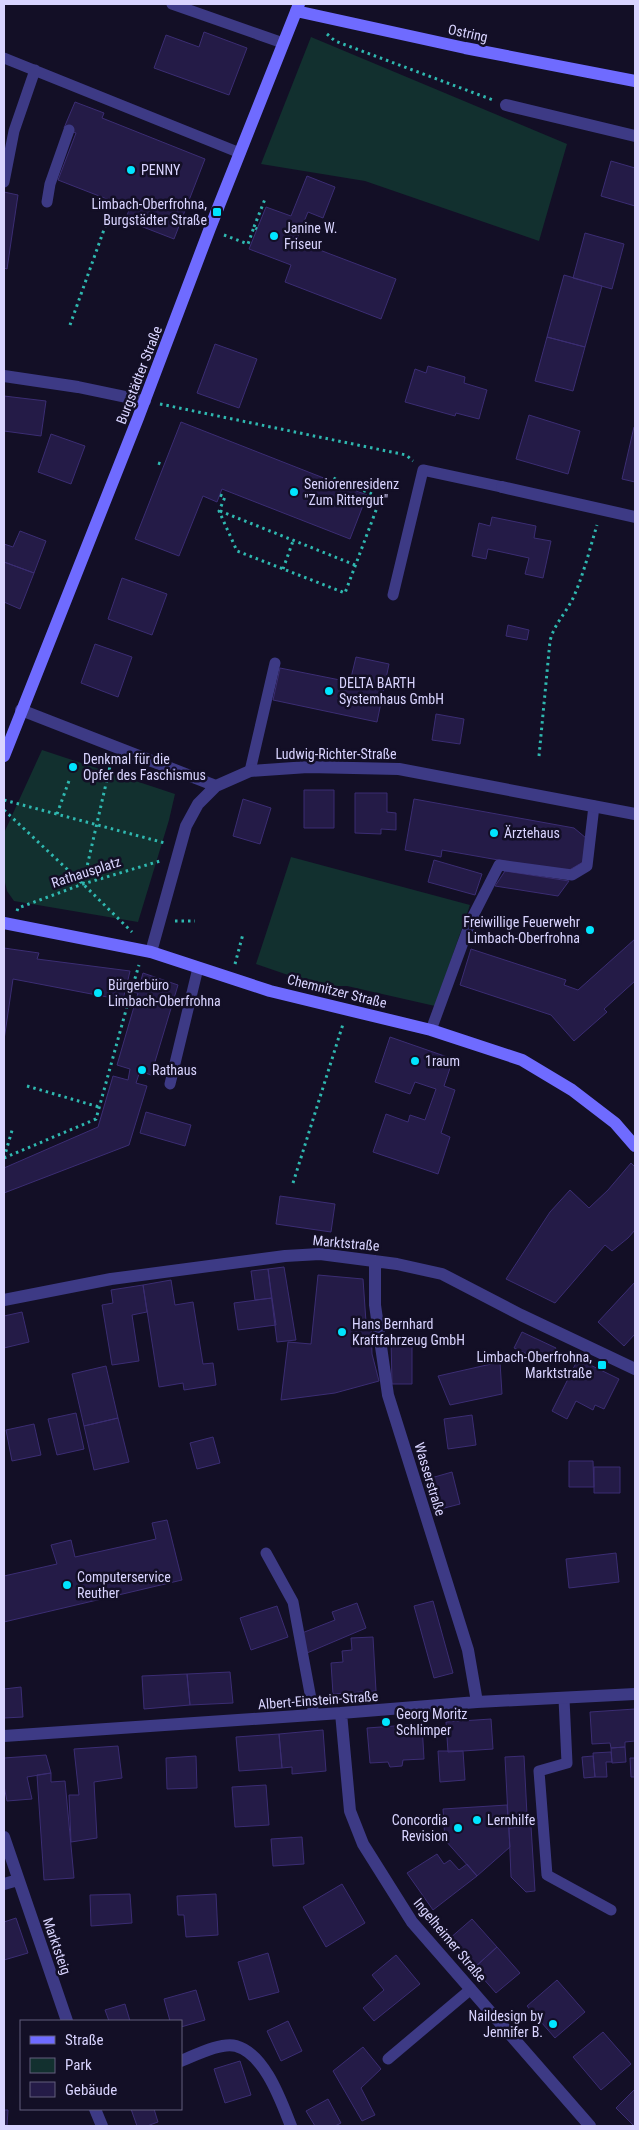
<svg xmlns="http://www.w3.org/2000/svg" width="639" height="2130" viewBox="0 0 639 2130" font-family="'Roboto Condensed',sans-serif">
<rect width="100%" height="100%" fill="#130f26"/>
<path fill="#12302f" d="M311 37 567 144 539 241 365 181 261 164Z
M42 750 175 794 169 820 138 922 14 901 7 891 4 878V833Z
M291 857 470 905 435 1006 347 986H320L256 964Z"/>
<path fill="#241b47" stroke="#3b2d73" d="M204 32 247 48 229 95 154 68 166 35 199 47Z
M75 102 104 113 102 118 205 159 174 239 125 220 130 208 58 180 76 133 64 128Z
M611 161 635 168V206L601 196Z
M307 176 335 187 323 218 308 212 296 241 396 279 381 319 285 282 291 265 249 249 266 207 291 216Z
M4 192 18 195 7 269 4 268Z
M585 233 624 244 612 289 573 278Z
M564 275 602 286 585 347 547 337Z
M547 337 585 347 573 391 535 381Z
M215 344 257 359 239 408 197 393Z
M428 366 465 377 464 383 487 390 479 419 456 413 455 416 405 402 415 369 426 373Z
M4 396 46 401 41 436 4 431Z
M529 415 580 431 568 474 516 459Z
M181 422 367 495 350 539 222 489 217 502 203 496 179 556 135 539Z
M634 427 635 428V482L622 479Z
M51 434 85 446 71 484 38 472Z
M492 517 536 526 534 538 551 541 543 578 525 574 529 558 488 549 486 559 472 556 479 523 490 526Z
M20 531 46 541 34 573 4 562V544L13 547Z
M4 562 34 573 20 609 4 602Z
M122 578 167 594 152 635 108 619Z
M508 625 529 630 527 640 506 636Z
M95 644 132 657 118 697 81 683Z
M356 657 389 664 377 722 273 700 280 668 350 682Z
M436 714 464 719 460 744 432 740Z
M304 790H334V828H304Z
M355 793H387V812L396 813V830L381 829V834L355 833Z
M243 799 271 808 260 844 233 836Z
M414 799 574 828 586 838 583 862 566 872 442 850 441 857 405 850Z
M434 860 482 874 475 895 428 882Z
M505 871 569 881 558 896 495 886Z
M635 939V981L604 1009 607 1012 574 1041 551 1015 460 985 471 949 566 980 564 985 578 990Z
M4 948 39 953 37 959 130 971 127 984 139 987 143 973 178 985 151 1075 140 1071 136 1083 147 1086 129 1145 4 1193V1168L98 1127 113 1076 128 1080 130 1069 117 1065 138 993 125 991 123 1000 13 979 4 1040Z
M390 1037 453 1059 444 1086 455 1090 441 1133 450 1137 438 1174 373 1152 386 1114 408 1122 410 1115 425 1120 436 1089 415 1082 410 1094 375 1082Z
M146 1112 191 1125 185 1146 140 1133Z
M631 1163 635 1167V1230L628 1238 612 1251 605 1245 555 1303 506 1279 550 1212 570 1190 589 1208 608 1190Z
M280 1196 335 1204 331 1232 276 1224Z
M284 1267 296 1340 277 1342 268 1269Z
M268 1269 272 1298 255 1300 251 1271Z
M318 1275 363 1279 366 1322 371 1323 372 1354 379 1381 335 1393 281 1400 288 1342 311 1344Z
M171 1280 175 1305 193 1302 203 1364 213 1363 216 1385 184 1390 183 1383 159 1387 143 1285Z
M635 1282V1334L624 1346 598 1322Z
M143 1285 147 1312 132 1315 139 1361 112 1365 102 1305 113 1303 111 1290Z
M272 1298 276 1325 238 1330 234 1303Z
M22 1312 29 1342 4 1348V1316Z
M522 1332 556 1348 549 1364 514 1348Z
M391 1338H412V1384H392Z
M578 1359 619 1379 604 1409 595 1405 593 1410 576 1401 567 1419 552 1411Z
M500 1362 502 1394 450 1405 438 1376Z
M106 1366 118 1418 84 1426 72 1374Z
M76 1413 84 1449 57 1455 48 1419Z
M472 1415 476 1445 448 1449 444 1419Z
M118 1418 129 1462 94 1470 84 1426Z
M34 1424 41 1455 12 1461 6 1430Z
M213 1437 220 1463 197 1469 190 1443Z
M569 1461H593L594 1487H569Z
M594 1467H620V1493H594Z
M452 1472 460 1504 433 1511 424 1480Z
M167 1520 182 1580 4 1622V1576L57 1564 51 1545 71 1540 75 1557 156 1539 152 1523Z
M616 1553 619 1582 569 1588 566 1559Z
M433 1601 453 1673 434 1678 414 1606Z
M357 1603 366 1628 307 1653 302 1633 335 1620 332 1612Z
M277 1606 288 1637 251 1650 240 1618Z
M373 1637 376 1691 333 1694 331 1663 343 1662 342 1651 352 1650 351 1638Z
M230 1672 233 1703 190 1705 187 1674Z
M187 1674 190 1705 144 1709 142 1676Z
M21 1687 23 1717 4 1718V1689Z
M635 1709V1741L625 1742V1747L611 1748 610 1743 592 1744 590 1712Z
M491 1719 493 1749 448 1752 446 1722Z
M422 1724 424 1759 403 1760 402 1766 390 1767 388 1762 370 1763 367 1728Z
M323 1730 326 1771 292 1774V1767L282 1768 279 1734Z
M279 1734 282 1768 239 1771 236 1737Z
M118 1746 122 1778 94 1782 97 1838 71 1842 69 1795H79L74 1749Z
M625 1747 626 1762 612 1763 611 1748Z
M438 1751H463L465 1780 440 1782Z
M611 1752 612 1762H606L607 1777H595L593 1753Z
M46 1755 51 1773 27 1777 32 1799 7 1801 4 1786V1758Z
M196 1756 197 1788 167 1789 166 1758Z
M524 1756 527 1815 508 1816 505 1757Z
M593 1756 595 1777 584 1778 582 1757Z
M630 1758H635V1777H631Z
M51 1773V1782L65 1781 74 1878 44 1880 37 1775Z
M266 1785 269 1825 235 1827 232 1787Z
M507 1805 510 1847 477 1876 445 1840 443 1809Z
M523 1815V1827L509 1828 508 1816Z
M531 1826 535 1891 526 1892 511 1877 509 1828Z
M302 1837 304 1864 273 1866 271 1839Z
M437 1854 444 1864 450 1860 459 1870 467 1864 477 1876 433 1910 407 1873Z
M342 1884 365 1923 326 1947 303 1907Z
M130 1894 132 1923 91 1926 90 1895Z
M216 1894 218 1935 186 1937 184 1915H178L177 1896Z
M16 1918 28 1953 4 1960V1922Z
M472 1919 497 1947 474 1968 449 1939Z
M497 1947 520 1973 496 1993 474 1968Z
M268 1953 279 1992 249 2000 238 1962Z
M396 1955 420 1984 374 2021 363 2008 384 1990 372 1975Z
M557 1980 585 2012 555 2038 527 2006Z
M196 1990 205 2020 181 2027V2021H170L164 1999Z
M125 2004 130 2021H109L105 2010Z
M288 2021 302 2051 281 2061 267 2031Z
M603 2032 631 2064 601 2090 573 2057Z
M363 2047 381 2069 361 2088 375 2115 362 2121 333 2071Z
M240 2061 251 2095 225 2103 214 2069Z
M635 2089V2126H634L616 2108Z
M328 2099 341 2123 335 2126H315L306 2111Z
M131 2109H154L158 2122 147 2126H137Z
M4 2110H8L7 2126H4Z"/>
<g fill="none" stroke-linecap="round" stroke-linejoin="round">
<path stroke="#2fb8b0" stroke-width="3" stroke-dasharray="2.5 4" stroke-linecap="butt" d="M327 34 335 41 493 100
M254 227 265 199
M224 235 248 244 254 227 257 229
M70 325 106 224
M160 404 406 455 413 461
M158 463 164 465
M220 495 225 497 219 511 237 551 345 593 378 505 369 502 372 494 333 478
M220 511 355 565
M283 569 293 541
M539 756 550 641C554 624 567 612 574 596 584 573 590 548 597 525
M4 800 165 843
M4 810 83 884 132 932
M57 814 70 778
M83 884 111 762
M17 911 18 908 83 884 160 861
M175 921H195
M235 964 243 934
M133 985 139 965
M27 1086 99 1107
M4 1158 96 1119 131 992
M4 1158 13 1127
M293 1183 343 1024"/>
<path stroke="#3d3a85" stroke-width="11" d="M172 4 283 43
M4 58 240 153
M4 182 14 131 35 70
M47 202 50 184 69 130
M393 595 423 470 502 487
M250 771 275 663
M431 1030 472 918 499 865 572 875 587 866 594 806
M170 1084 198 968
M266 1553 293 1602 314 1715
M564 1699 567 1763 539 1771 547 1875 611 1910
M388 2059 471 1989"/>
<path stroke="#3d3a85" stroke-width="12" d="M506 105 635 136
M4 376 78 387 145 401
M502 487 635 517
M21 710 216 786
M151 952 186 826 198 804 216 786 250 771 308 767 399 769 635 814
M375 1261V1305L388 1395 468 1650 477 1702
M4 1300 111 1279 285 1256 320 1254 397 1264 442 1274 521 1315 635 1369
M341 1713 350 1811 363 1844 412 1922 590 2126
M4 1736 341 1713 477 1702 635 1694
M4 1837 67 2021
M4 1884 18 1880
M181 2061C196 2055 221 2042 236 2046 265 2054 281 2101 291 2126
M95 2109 102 2126"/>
<path stroke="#6f6bff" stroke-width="12" d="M296 11 465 48 635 81
M4 756 138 418 210 228 299 4
M4 923 151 952 270 991 431 1030 522 1060 572 1090 615 1123 635 1146"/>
</g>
<g fill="#00e5ff" stroke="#130f26" stroke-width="2">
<circle cx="131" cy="170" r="5"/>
<rect x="212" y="207" width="10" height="10" rx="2.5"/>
<circle cx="274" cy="236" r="5"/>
<circle cx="294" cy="492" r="5"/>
<circle cx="329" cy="691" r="5"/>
<circle cx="73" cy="767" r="5"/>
<circle cx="494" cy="833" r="5"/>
<circle cx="590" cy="930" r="5"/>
<circle cx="98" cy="993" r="5"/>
<circle cx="415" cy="1061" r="5"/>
<circle cx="142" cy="1070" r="5"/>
<circle cx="342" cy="1332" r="5"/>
<rect x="597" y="1360" width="10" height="10" rx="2.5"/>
<circle cx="67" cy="1585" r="5"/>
<circle cx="386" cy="1722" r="5"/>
<circle cx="477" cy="1820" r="5"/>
<circle cx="458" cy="1828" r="5"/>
<circle cx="553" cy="2024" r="5"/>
</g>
<g text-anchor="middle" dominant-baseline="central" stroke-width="5" stroke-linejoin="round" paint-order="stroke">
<g font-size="14" fill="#d9d4ff" stroke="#130f26">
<text transform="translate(468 33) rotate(12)">Ostring</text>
<text transform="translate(139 375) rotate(-69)">Burgstädter Straße</text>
<text x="336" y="754">Ludwig-Richter-Straße</text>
<text transform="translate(86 872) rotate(-18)">Rathausplatz</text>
<text transform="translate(337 991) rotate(14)">Chemnitzer Straße</text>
<text transform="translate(346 1243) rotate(5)">Marktstraße</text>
<text transform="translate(430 1479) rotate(73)">Wasserstraße</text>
<text transform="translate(318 1700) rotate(-4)">Albert-Einstein-Straße</text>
<text transform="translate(450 1940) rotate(50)">Ingelheimer Straße</text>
<text transform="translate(57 1946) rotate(71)">Marktsteig</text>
</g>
<g font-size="14" fill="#d9d4ff" stroke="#130f26" text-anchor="start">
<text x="141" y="170">PENNY</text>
<text x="207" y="204" text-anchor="end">Limbach-Oberfrohna,<tspan x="207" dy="16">Burgstädter Straße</tspan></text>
<text x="284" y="228">Janine W.<tspan x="284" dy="16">Friseur</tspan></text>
<text x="304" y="484">Seniorenresidenz<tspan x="304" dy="16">"Zum Rittergut"</tspan></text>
<text x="339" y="683">DELTA BARTH<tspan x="339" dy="16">Systemhaus GmbH</tspan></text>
<text x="83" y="759">Denkmal für die<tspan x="83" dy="16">Opfer des Faschismus</tspan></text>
<text x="504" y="833">Ärztehaus</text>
<text x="580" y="922" text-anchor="end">Freiwillige Feuerwehr<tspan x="580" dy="16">Limbach-Oberfrohna</tspan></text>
<text x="108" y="985">Bürgerbüro<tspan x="108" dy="16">Limbach-Oberfrohna</tspan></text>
<text x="425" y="1061">1raum</text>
<text x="152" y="1070">Rathaus</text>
<text x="352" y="1324">Hans Bernhard<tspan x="352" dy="16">Kraftfahrzeug GmbH</tspan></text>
<text x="592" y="1357" text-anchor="end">Limbach-Oberfrohna,<tspan x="592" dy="16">Marktstraße</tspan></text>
<text x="77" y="1577">Computerservice<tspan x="77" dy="16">Reuther</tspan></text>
<text x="396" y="1714">Georg Moritz<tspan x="396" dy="16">Schlimper</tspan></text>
<text x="448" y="1820" text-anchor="end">Concordia<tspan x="448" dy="16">Revision</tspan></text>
<text x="487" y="1820">Lernhilfe</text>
<text x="543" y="2016" text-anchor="end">Naildesign by<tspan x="543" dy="16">Jennifer B.</tspan></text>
</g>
</g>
<rect width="639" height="2130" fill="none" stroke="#d9d4ff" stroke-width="10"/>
<rect x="20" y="2020" width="162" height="90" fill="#130f26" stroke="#625e7d"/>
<rect x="30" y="2036" width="25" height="8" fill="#6f6bff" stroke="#625e7d"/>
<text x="65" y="2045" font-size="15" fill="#d9d4ff">Straße</text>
<rect x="30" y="2058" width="25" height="15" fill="#12302f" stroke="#625e7d"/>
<text x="65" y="2070" font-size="15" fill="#d9d4ff">Park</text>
<rect x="30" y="2082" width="25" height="15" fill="#241b47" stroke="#625e7d"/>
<text x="65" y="2095" font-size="15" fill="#d9d4ff">Gebäude</text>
</svg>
